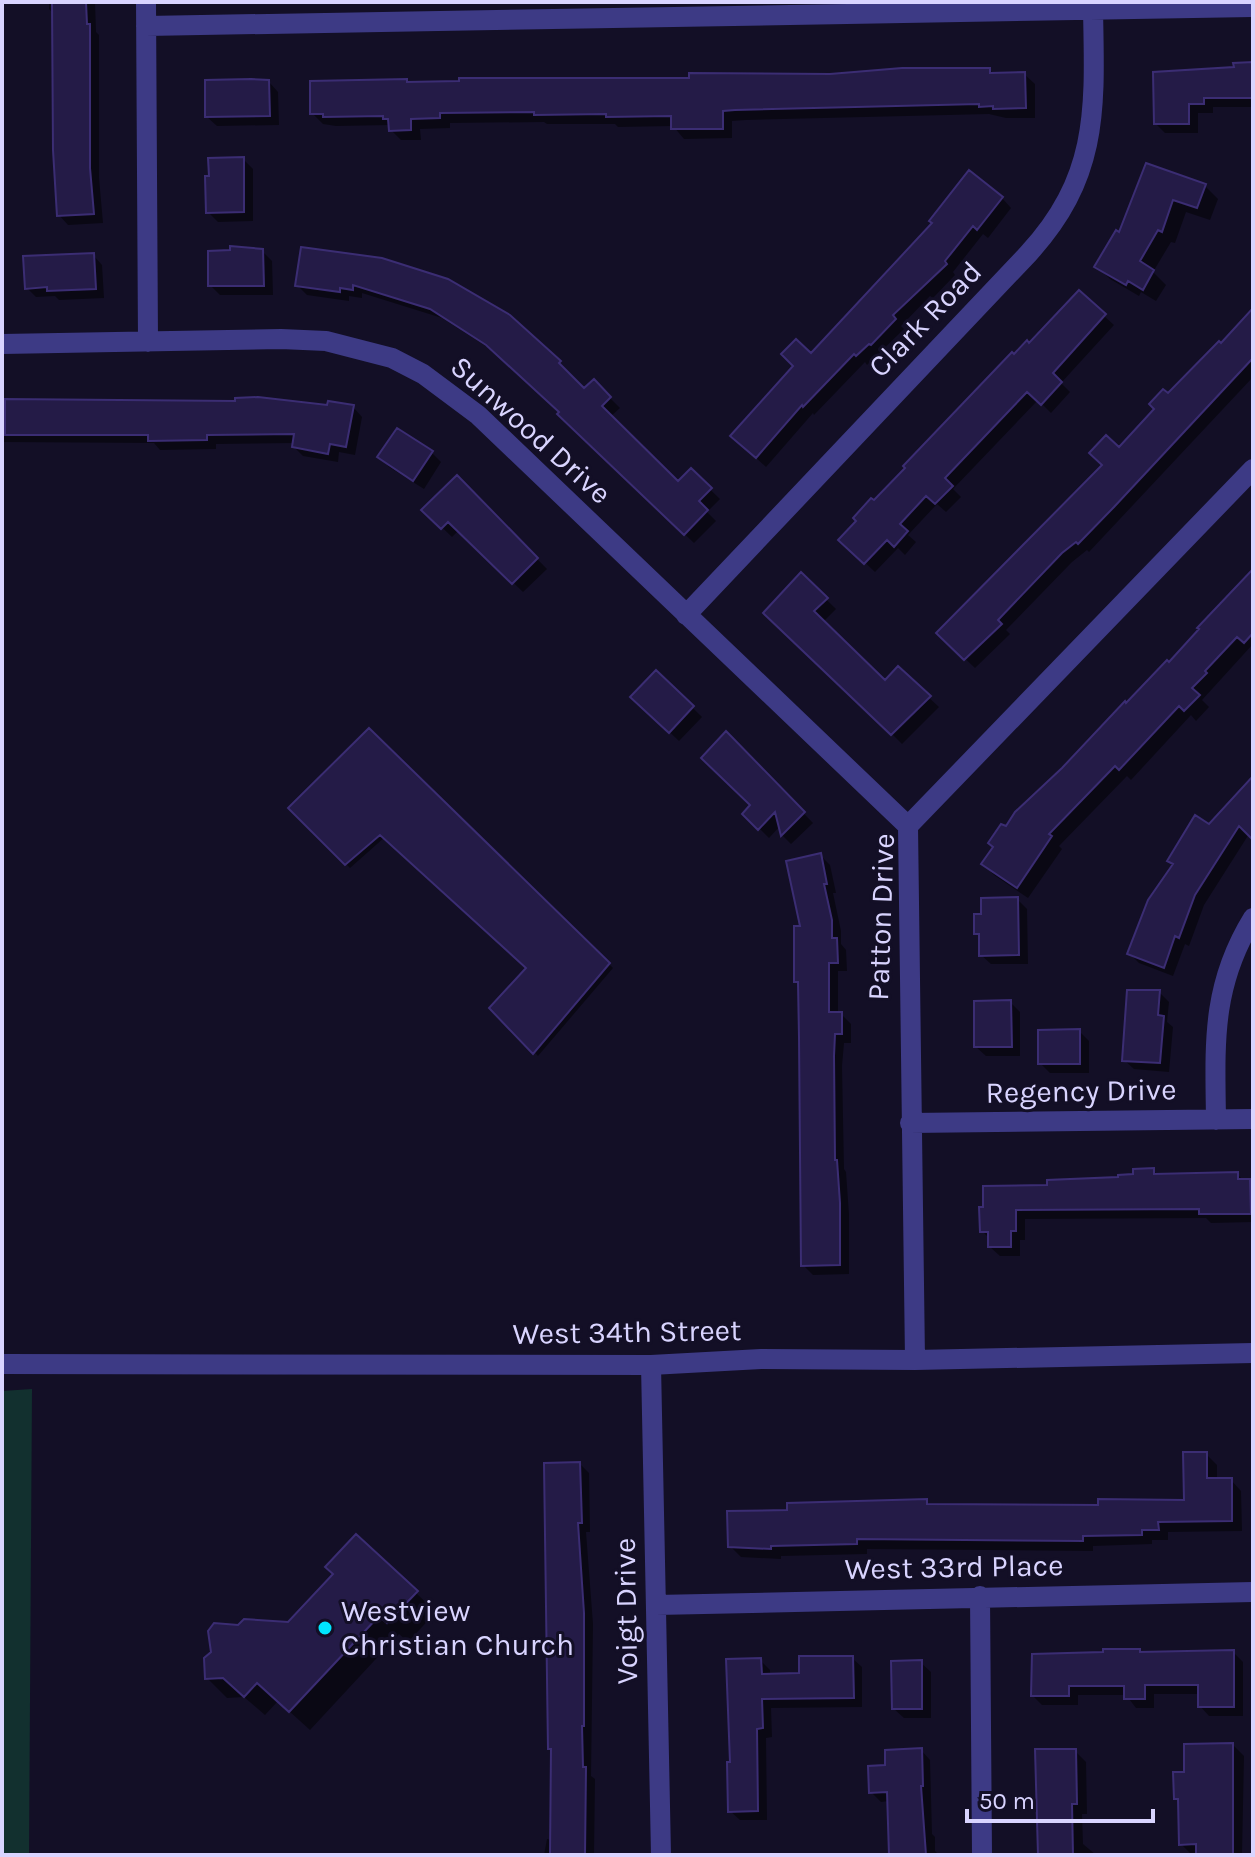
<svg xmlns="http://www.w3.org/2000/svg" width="1255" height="1857" viewBox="0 0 1255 1857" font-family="Karla,sans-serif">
<rect width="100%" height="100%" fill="#130f26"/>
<path fill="#12302f" d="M32 1389 29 1855H2V1391Z"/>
<path fill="#0007" d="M49 2H95L96 32 99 35V178L103 223 68 225 59 215 54 14 49 9Z
M1253 64V107H1213V113H1198V133H1165L1156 124 1236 69Z
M990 70 995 75 1024 74 1035 84V118H1006L989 114 746 120 732 121V138L684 139 673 126 618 127 615 124H547L544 122 450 123V128L420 129 421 140H401L391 130V125L336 126 323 124 312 113 409 84 691 80Z
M269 82 278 92 279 125 217 126 207 117Z
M243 159 253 169V221L218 222 208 212Z
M1148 166 1205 186 1218 199 1210 220 1186 212 1175 243 1171 242 1153 272 1166 285 1156 301 1141 292 1139 296 1110 279 1097 266 1120 235Z
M1002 198 1011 208 988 238 983 234 953 272 955 275 933 298 930 296 901 326 904 329 867 365 865 362 814 415 813 413 766 467 742 445 811 356Z
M303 249 559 362 584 390 594 382 620 408 610 417 678 484 691 471 720 499 707 512 716 521 694 543 569 423 561 412 498 354 442 318 362 293V298L349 296V301L307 295 298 286Z
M262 251 272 261 273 295H220L210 285Z
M93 255 102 265 104 298 59 300 55 296 36 297 27 288Z
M1253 313V377L1089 552 1087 550 1072 562 1006 630 1010 634 975 668 938 633 1119 450 1168 396Z
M1104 316 1114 325 1061 383 1070 392 1051 413 1038 400 953 489 961 497 946 512 937 504 908 535 916 542 905 555 898 548 875 572 841 540 1014 356 1029 346Z
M2 405 353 407 362 417 355 455 339 452 338 462 303 456 294 447V443L216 444V449L160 450 154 443 2 442Z
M432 453 441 462 424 489 389 467 380 457Z
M457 478 547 569 523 592 459 530 452 537 424 510Z
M1253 571V644L1202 700 1209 707 1196 721 1191 715 1131 780 1127 776 1059 846 1062 849 1028 898 994 875 983 864 1006 829 1169 665Z
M801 575 836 609 823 622 885 683 898 669 939 707 902 744 838 680Z
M656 672 702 717 679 741 633 697Z
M369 731 613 968 538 1056 492 1008 528 968 385 837 350 868 291 808Z
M726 734 813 823 791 844 782 835 780 826 769 838 754 823 753 805Z
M1253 779V838L1249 834 1204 905 1189 946 1185 944 1173 976 1139 963 1129 953 1209 826Z
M820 855 830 865 836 893H833L841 931V944L846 950 847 971H838V1014H841L851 1024V1043H844L842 1066 844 1169 846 1172 849 1214V1274L813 1275 803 1265 802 1086 796 928H802Z
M1017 899 1027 909 1028 964H991L981 955V937L976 933Z
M1159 992 1169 1002 1167 1022 1173 1027 1169 1072 1134 1069 1124 1060Z
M1010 1002 1020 1012V1056H986L976 1047Z
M1079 1031 1089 1041V1073H1050L1040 1063Z
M1153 1170 1159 1176 1237 1174 1245 1182H1253V1222L1211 1223 1206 1218 1025 1219V1240H1020V1256H1000L990 1247V1239L982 1231 1049 1187 1135 1176Z
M1206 1454 1217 1465V1480H1231L1241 1491 1242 1531 1168 1532V1540H1152V1544L1093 1546V1551L867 1549V1554L781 1556V1559L741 1557 730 1546 789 1512 926 1501 931 1506 1100 1507 1186 1502Z
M580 1464 589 1473 590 1532H586L593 1624 591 1776 595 1779 594 1855H544L547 1839 552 1840 553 1751 550 1749Z
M416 1593 436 1612 408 1642 399 1634 310 1730 278 1701 265 1715 244 1697 227 1698 207 1678 238 1627 288 1624Z
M1233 1652 1243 1662V1716H1209L1200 1706V1694H1154V1708H1136L1126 1695H1078V1705H1042L1033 1696 1142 1654Z
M852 1658 862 1667V1707L771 1708 772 1737 766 1738 767 1820H740L730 1811 732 1764 760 1660 770 1670V1676L801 1675Z
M921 1663 931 1672V1718H904L894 1709Z
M1233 1745 1244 1756 1242 1855H1192L1181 1844 1180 1802 1176 1798 1186 1774Z
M921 1750 930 1760 932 1834 935 1837V1851L939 1855H891L889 1801 881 1802 871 1792 887 1767Z
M1075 1751 1086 1762 1087 1814H1082L1083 1844 1096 1855H1039Z"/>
<path fill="#241b47" stroke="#3b2d73" stroke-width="2" d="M52 2H86L87 24H90V168L94 214 57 216 53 150Z
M1253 62V98H1204V104H1189V124H1154L1153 72 1234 67 1233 63Z
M902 68H990V73L1025 72 1026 108 993 109V106L979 107V104L735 110 723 111V129H671V116L606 117V114L534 115V112L440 113V118L411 119V130L389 131 388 119H383V116L323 117V114H310V81L407 79V82L459 81V78H689V73L830 74Z
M251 79 269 80 270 116 205 117V80Z
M244 157V212L206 213 205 176H209L208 158Z
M1146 163 1206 184 1197 208 1173 200 1162 232 1158 230 1140 261 1154 270 1143 290 1128 281 1126 285 1094 267 1116 230 1119 232Z
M969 170 1003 197 977 230 973 226 945 261 947 264 893 315 896 319 871 345 869 344 856 356 854 354 803 407 802 405 756 458 730 436 793 366 781 354 796 339 811 353 932 223 929 221Z
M230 246 263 249 264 286H208V251L230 250Z
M301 247 382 258 448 279 510 315 561 361 559 363 584 388 594 379 611 397 602 406 678 481 691 468 712 488 699 501 708 510 684 535 557 414 559 412 486 345 430 309 353 285V290L340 288V292L295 286Z
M94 253 96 289 47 291V287L25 289 23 256Z
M1079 290 1106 314 1053 373 1062 382 1041 405 1027 392 945 478 953 486 935 504 926 496 900 524 908 531 894 547 887 540 864 564 838 540 856 521 853 518 871 498 874 500 905 468 903 466 1012 352 1014 354 1027 340 1029 343Z
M1253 308V358L1114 507 1078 544 1076 542 1062 553 998 620 1002 624 964 660 936 633 1102 465 1089 453 1106 435 1119 447 1154 409 1149 404 1163 389 1168 393 1219 341 1221 343Z
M258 397 327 405 328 401 354 405 346 447 330 444 328 454 292 447 294 434 207 435V440L148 441V435H5V399L235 401V398Z
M397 428 433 451 413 481 377 457Z
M457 475 538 558 512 584 448 522 441 529 421 510Z
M1253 569V633L1244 643 1237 637 1205 671 1207 673 1192 688 1200 695 1184 711 1179 706 1119 770 1115 766 1049 834 1052 836 1017 888 981 864 993 847 988 843 1001 824 1006 826 1015 812 1062 768 1125 701 1126 703 1167 660 1169 662 1199 629 1197 628Z
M801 572 828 598 814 611 885 680 898 666 931 696 891 735 763 613Z
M656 670 694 706 669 733 630 697Z
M369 728 610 963 533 1054 489 1008 526 968 380 835 345 865 288 808Z
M726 731 805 812 781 836 775 812 758 830 742 814 750 805 701 758Z
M1253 776V840L1239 826 1195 895 1179 938 1175 936 1164 968 1127 954 1148 900 1173 864 1167 861 1195 815 1209 824Z
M821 853 827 884H824L832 920V938H837L838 963H829V1012H842V1034H835L834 1056 835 1160H837L840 1203V1265L801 1266 799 1037 798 982H794V926H800L786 861Z
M1018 897 1019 955 979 956V934H974V914H981V898Z
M1127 990H1160L1158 1015 1164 1016 1160 1063 1122 1061Z
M1011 1000 1012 1047H974V1001Z
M1080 1029V1064H1038V1030Z
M1154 1168V1174L1238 1172V1179H1250L1251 1214H1199V1209L1016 1210V1231H1011V1247H988V1232H980L979 1207H983V1186L1047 1185V1180L1118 1177V1175L1133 1174V1169Z
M1183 1452H1207V1478H1232V1521L1158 1522 1159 1530H1142V1535L1083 1536V1541L857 1539V1544L771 1546V1549L728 1547 727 1511 787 1510V1503L927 1499V1504L1098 1505V1499L1184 1500Z
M580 1462 582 1523H578L584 1613V1726H582L583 1767H586L585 1855H550L551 1749H548L544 1463Z
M356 1534 418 1591 387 1623 379 1616 289 1712 257 1683 244 1697 223 1678 205 1679 204 1658 211 1652 208 1631 214 1623 238 1625 244 1619 288 1622 333 1574 325 1567Z
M1103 1649H1140V1652L1234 1650V1707H1198V1685H1145V1699H1124V1686H1069V1696H1031L1032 1654 1103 1652Z
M799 1656H853L854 1698 762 1699 763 1728 757 1729 758 1811 728 1812 727 1762H730L726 1659 761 1658 762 1674 799 1673Z
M922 1660V1709H892L891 1661Z
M1233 1743V1855H1196V1844L1179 1845 1178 1799H1174L1173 1772H1184V1744Z
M922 1748 923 1786H921L926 1855H889L887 1792 869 1793 868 1766 885 1765V1750Z
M1035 1749H1076L1077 1804H1072L1073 1855H1038Z"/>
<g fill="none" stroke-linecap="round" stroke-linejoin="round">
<path stroke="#3d3a85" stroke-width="20" d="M146 2 148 342
M146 26 1253 7
M2 344 281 339 326 341 392 358 423 374 478 415 908 826
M686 615 1028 254C1099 177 1095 109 1093 10
M1216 1120C1215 1044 1211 986 1253 918
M910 1123 1253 1119
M915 1360 908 826 1253 469
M2 1364 651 1365 761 1359 915 1360 1253 1353
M651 1365 661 1855
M980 1596 982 1855
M656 1605 1253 1592"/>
</g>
<circle fill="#00e5ff" stroke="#130f26" stroke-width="3" cx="325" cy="1628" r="8"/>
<g text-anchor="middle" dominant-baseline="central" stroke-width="6" stroke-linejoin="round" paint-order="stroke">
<g font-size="30" fill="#d9d4ff" stroke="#130f26">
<text transform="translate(925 319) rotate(-46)">Clark Road</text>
<text transform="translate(531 430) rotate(42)">Sunwood Drive</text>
<text transform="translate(881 917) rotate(-88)">Patton Drive</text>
<text transform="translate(1081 1091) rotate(-1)">Regency Drive</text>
<text transform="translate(627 1332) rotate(-1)">West 34th Street</text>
<text transform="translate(954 1567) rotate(-1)">West 33rd Place</text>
<text transform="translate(626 1611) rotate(-91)">Voigt Drive</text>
</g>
<g font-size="30" fill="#d9d4ff" stroke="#130f26" text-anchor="start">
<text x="341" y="1611">Westview<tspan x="341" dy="34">Christian Church</tspan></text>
</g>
</g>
<rect width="1255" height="1857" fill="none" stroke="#d9d4ff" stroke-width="8"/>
<path d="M967 1809v12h186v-12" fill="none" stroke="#d9d4ff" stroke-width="4"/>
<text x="979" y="1809" font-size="24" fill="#d9d4ff" stroke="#130f26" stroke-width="6" paint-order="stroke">50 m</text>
</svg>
